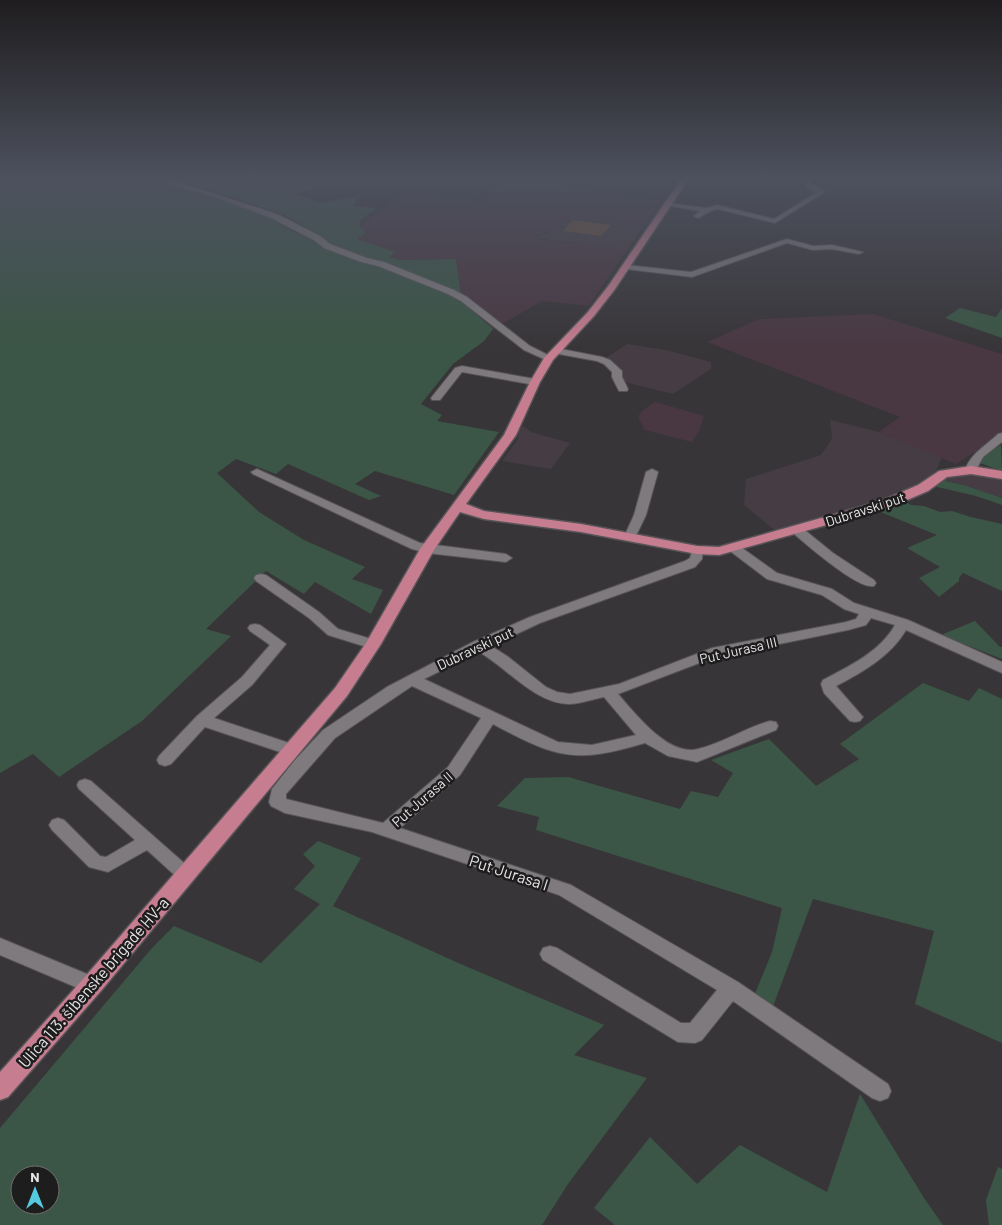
<svg xmlns="http://www.w3.org/2000/svg" width="1002" height="1225" viewBox="0 0 1002 1225" font-family="Barlow,sans-serif">
<rect width="100%" height="100%" fill="#383538"/>
<path fill="#453c44" d="M568 215 645 224 627 250 536 238 556 228Z
M627 344 666 350 711 362V369L673 394 620 381 603 360Z
M830 420 879 432 942 457 935 473 922 485 887 501 778 533 744 505 746 479 821 455 832 439Z
M523 426 531 432 570 443 551 469 502 461 518 439 519 430Z
M962 474 1002 479V498L967 486 942 480Z"/>
<path fill="#493842" d="M505 178H546L599 194 660 201 645 224 568 215 556 228 537 236 538 239 627 250 589 306 542 301 493 329 462 302 456 259 401 260 388 257 394 252 356 239 366 233 360 227 404 193 483 201Z
M873 314 1002 354V431L994 440 956 464 879 432 900 417 707 342 760 319Z
M655 402 704 416 700 429 692 442 645 430 638 417 642 411Z"/>
<path fill="#3b5646" fill-rule="evenodd" d="M0 178H151L260 213 296 233 311 230 283 214 174 178H309L300 186 337 179 381 181 374 187 339 183 294 194 322 203 361 195 353 206 376 208 360 221V227L366 233 357 239 395 252 389 257 401 260 456 259 462 302 493 329 484 341 453 364 421 404 442 415 437 421 499 432 454 495 375 471 355 484 381 496 369 500 288 464 276 474 236 459 217 473 259 512 304 540 365 567 352 579 383 590 371 614 315 582 304 594 266 571 206 629 231 636 142 721 59 777 33 754 0 773Z
M960 308 996 317 1002 308V338L945 318Z
M1001 445 1002 471 980 463 979 460 985 454Z
M942 480 967 486 1002 498V505L976 496 933 486Z
M905 501 911 505 924 506 940 512 952 511 971 517 1002 524V591L963 573 959 578V581L939 597 919 578 940 567 907 548 937 535 878 511Z
M975 621 1000 647H1002V659L941 635Z
M923 683 969 701 979 688 1002 699V1043L915 1004 934 931 813 899 772 1009 754 996 772 952 782 908 536 830 539 817 497 806 525 778 568 777 680 809 691 791 718 797 733 773 711 760 769 739 816 786 859 759 840 744Z
M318 841 361 858 333 906 456 962 604 1025 574 1055 647 1078 568 1184 542 1225H0V1128L152 948 174 926 261 963 320 904 294 889 315 866 303 854ZM20 1175H50V1205H20Z
M860 1094 924 1198 943 1225H615L594 1208 650 1137 697 1184 740 1145 827 1192Z
M998 1167 1002 1169V1225H989L986 1200Z"/>
<path fill="#6e4e39" d="M573 220 611 225 601 236 563 231Z"/>
<g fill="none" stroke-linecap="round" stroke-linejoin="round">
<g stroke="#575457" stroke-width="2">
<path id="minor" d="M157 178H165L277 214 320 236 330 244 367 258 384 262 454 290 467 297 530 346 554 358 549 361 546 360 524 350 461 301 448 294 378 266 361 262 324 248 314 240 271 218 218 198 175 186Z
M807 181H811L812 184 825 192 775 223 717 209 709 212 698 218 694 216 700 211 664 205 668 203 706 208 717 205 774 219 817 192 806 186Z
M787 239 813 246 832 245 863 252 859 254 832 249 813 250 787 243 692 277 626 269 622 267 626 265 691 272Z
M556 348 602 357 610 360 622 371V377L628 389 627 391H619L612 377V372L604 364 597 361 553 353V349Z
M462 366 535 379 540 382 535 385 462 372 440 400H432L431 398 455 368Z
M1002 433V442L983 457 975 472H967L965 470C971 453 986 446 998 434Z
M257 469 420 543 506 554 512 558 506 562 427 553 412 549 253 474 251 472Z
M652 469 658 472 646 515 634 540H626L624 537 634 515 646 472Z
M797 526 801 527 833 553 874 580 876 583 874 586C858 590 806 544 793 533L791 530Z
M734 544 738 545 777 573 832 589 854 603 908 620 1002 662V673L906 630C891 656 861 673 836 686L863 717 860 721 855 722 850 721 824 693 821 684 823 680C848 667 881 651 895 625L871 618 866 625 848 630 715 657 618 694C635 713 668 757 698 749 723 743 745 728 770 721L776 722 778 726 776 730 697 762 668 756 645 743C574 764 557 758 493 724L460 775 400 828 571 885 738 982 888 1084 891 1091 888 1098 880 1101 872 1098 733 1001 702 1040 695 1043 678 1042 543 960 540 954 543 948 550 946 557 948 681 1023H690L717 990 559 895 372 832 285 813 271 806 269 802 272 789 295 760 323 730 387 687 473 642 530 617 685 561 690 558 693 547 697 546 703 550 702 559 695 567 540 623 491 646 507 656 546 687 557 692 570 694 619 684 712 648 846 622 856 619 859 614 844 609 822 595 767 579 730 551 728 548ZM479 652C507 668 536 704 569 704 580 704 593 699 604 697L636 735 592 745 558 742 424 679ZM412 686 481 718 448 767 383 823 286 799V794L335 738Z
M261 574 266 575 319 612 338 629 378 641 380 644 378 647 373 649 328 635 309 618 256 581 254 578 256 575Z
M255 624 260 625 286 644 252 685 214 718 298 746 300 750 298 754 292 756 205 727 171 764 165 766 159 764 157 760 159 756 197 716 242 677 270 645 250 631 248 628 250 625Z
M85 779 91 781 192 870 195 875 192 880 186 882 180 880 147 850 108 872 89 867 52 830 49 825 52 820 58 818 64 820 100 856 106 857 135 840 79 789 77 785 79 781Z
M0 938 99 979 102 985 99 991 92 994 85 991 0 955Z"/>
</g>
<g stroke="#575457" stroke-width="3">
<path id="major" d="M682 178H689L615 289 594 316 553 360 540 382 516 435 466 504 484 511 581 524 697 546 719 547 881 501 918 485 939 471 971 466 1002 471V479L971 474 947 477 928 491 891 507 719 555 697 554 581 532 484 519 460 512 434 550 381 644 347 696 100 992 8 1097 0 1100V1072L84 978 335 688 366 643 420 549 504 435 530 382 544 358 588 312 609 285Z"/>
</g>
<use href="#minor" fill="#7e7a7d" fill-rule="evenodd"/>
<use href="#major" fill="#c57d8f" fill-rule="evenodd"/>
</g>
<linearGradient id="sky" x2="0" y2="1"><stop stop-color="#1f1d1f"/><stop offset="0.51" stop-color="#4d515e"/><stop offset="1" stop-color="#4d515e" stop-opacity="0"/></linearGradient>
<rect width="1002" height="349" fill="url(#sky)"/>
<g text-anchor="middle" dominant-baseline="central" stroke-width="5" stroke-linejoin="round" paint-order="stroke">
<g font-size="14" fill="#e8e5e7" stroke="#1e1d1e">
<text transform="translate(865 509) rotate(-18)">Dubravski put</text>
<text transform="translate(475 648) rotate(-25)">Dubravski put</text>
<text transform="translate(738 650) rotate(-13)">Put Jurasa III</text>
<text transform="translate(422 799) rotate(-41)">Put Jurasa II</text>
</g>
<g font-size="16" fill="#e8e5e7" stroke="#1e1d1e">
<text transform="translate(509 872) rotate(18)">Put Jurasa I</text>
<text transform="translate(93 982) rotate(-49)">Ulica 113. šibenske brigade HV-a</text>
</g>
</g>
<g transform="translate(35 1190)"><circle r="24" fill="#1e1d1e" stroke="#6f6d6e"/>
<path d="M0-4L9 19L0 12L-9 19Z" fill="#55cadf"/>
<text y="-8" font-size="14" font-weight="bold" text-anchor="middle" fill="#e8e5e7">N</text>
</g>
</svg>
